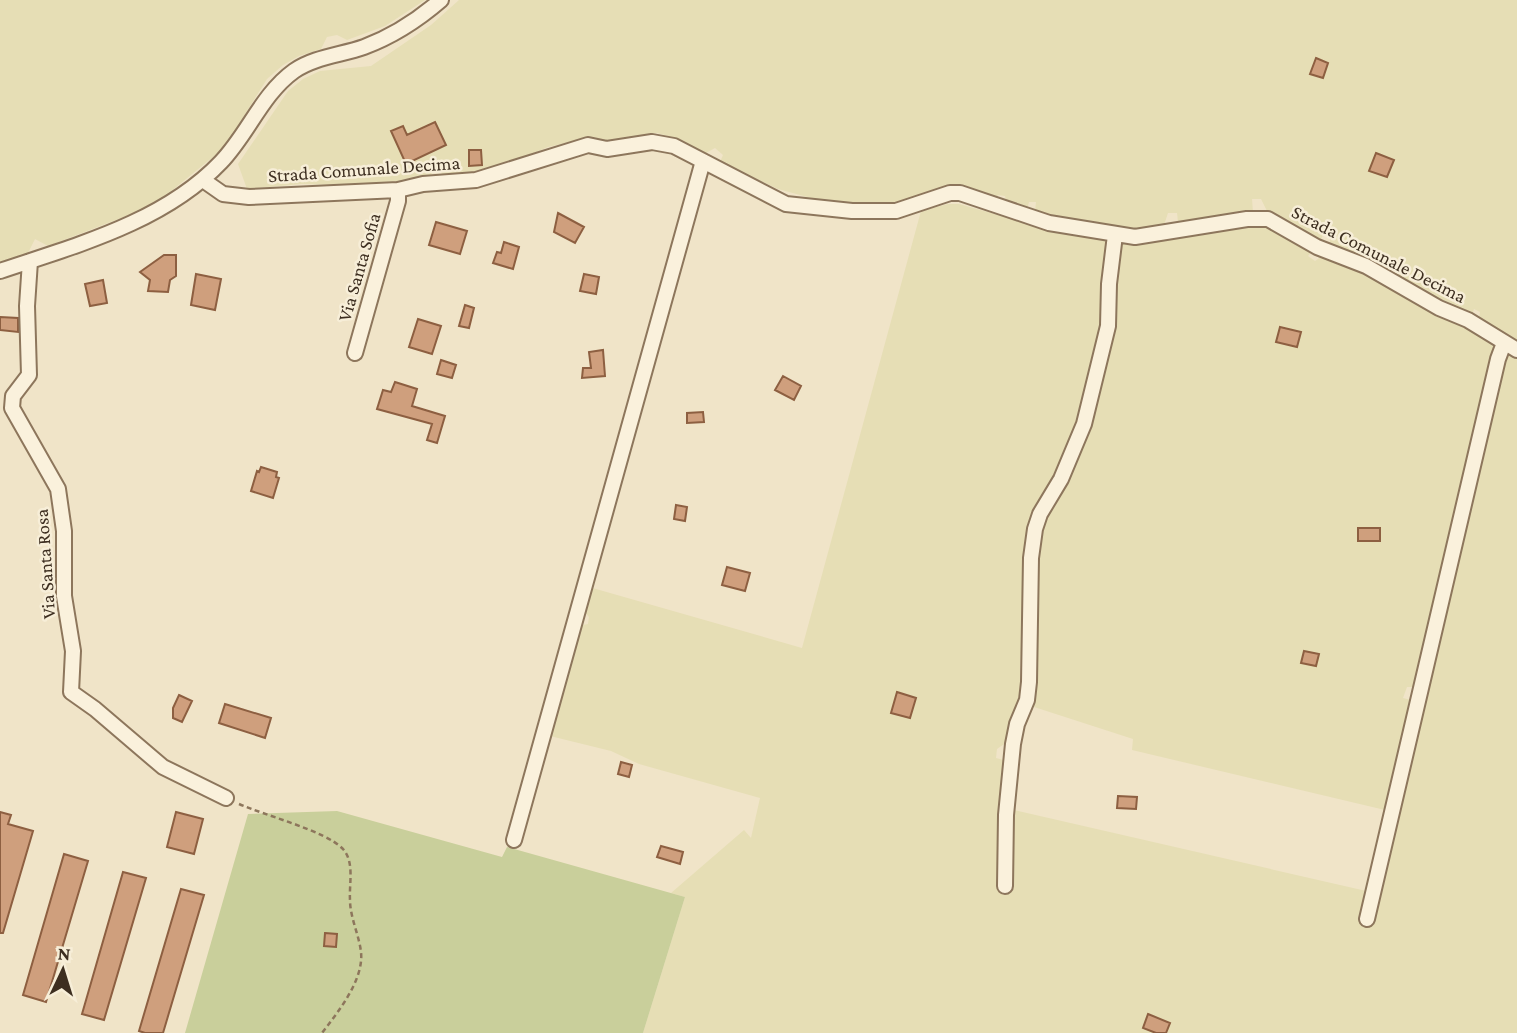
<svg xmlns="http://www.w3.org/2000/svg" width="1517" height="1033" viewBox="0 0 1517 1033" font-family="'Crimson Pro',serif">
<rect width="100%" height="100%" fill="#f0e4c8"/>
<path fill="#e6deb5" d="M0 0H425L385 26 347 40 337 35 327 37 321 49 299 56 283 65 267 79 224 148 164 197 142 210 48 246 35 239 28 253 0 263Z
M459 0H1517V343L1479 319 1480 312 1474 309 1472 315 1424 293 1393 272 1329 245 1331 236 1323 235 1320 242 1267 211 1261 199H1252L1253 213 1182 223 1178 222 1177 213H1168L1164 225 1127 230 1035 211 1036 202H1029L1027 209 1006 201 1005 196 998 195 996 199 946 188 894 203 856 205 833 204 778 189 720 162 723 155 715 148 706 153 672 137 657 133 612 141 588 138 548 147 506 165 474 173 442 176 441 171 434 170 429 178 376 186 302 184 247 189 238 164 288 91 303 79 320 71 371 66 431 25Z
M948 204H959L1045 228 1107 240 1108 248 1101 299V326L1095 343 1096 361 1079 424 1029 533 1020 667V697L1010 740 997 749 996 758 1007 761 1000 808 999 890 1007 894 1012 883 1009 860V809L1375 893 1501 361 1507 353 1517 358V1033H643L685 897 671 893 744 830 751 838 760 798 639 764 611 751 550 736 578 626 588 624 589 617 584 611 589 587 802 648 921 211Z
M1257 224 1270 227 1313 250 1308 256 1315 261 1324 255 1363 271 1454 320 1497 346 1414 687H1407L1403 698 1411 700 1385 810 1132 750 1133 739 1031 706 1038 533 1063 481 1111 307 1121 243Z"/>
<path fill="#c9cf9b" d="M337 811 502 857 507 847 685 897 643 1033H185L248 814Z"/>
<path fill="#cf9f7d" stroke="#8d5f41" stroke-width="2" d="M1316 58 1328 63 1323 78 1310 74Z
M435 122 446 145 406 164 391 131 403 126 407 135Z
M469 150H481L482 165 469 166Z
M1376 153 1394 160 1387 177 1369 171Z
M558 213 584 227 575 243 554 232Z
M436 222 467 231 460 254 429 245Z
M504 242 519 247 513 269 493 263 497 252 501 253Z
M164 255H176V276L170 280 168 292 148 291 150 280 140 272Z
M196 274 221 279 215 310 191 305Z
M584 274 599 277 596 294 580 291Z
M103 280 107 303 90 306 85 284Z
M465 305 474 308 469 328 459 326Z
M0 317 18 318V332L0 330Z
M418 319 441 326 432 354 409 347Z
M1280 327 1301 332 1297 347 1276 342Z
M603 350 605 376 582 378 583 368H591L589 352Z
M441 360 456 365 452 378 437 374Z
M783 376 801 386 794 400 775 390Z
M395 382 417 389 412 406 445 416 437 443 427 440 432 424 377 409 383 390 391 392Z
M703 412 704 422 687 423V413Z
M261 467 277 472 276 477 279 478 273 498 251 491 257 471 259 472Z
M676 505 687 507 685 521 674 519Z
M1358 528H1380V541H1358Z
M727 567 750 573 745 591 722 585Z
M1304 651 1319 654 1316 666 1301 663Z
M897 692 916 698 910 718 891 713Z
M179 695 192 701 182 722 173 718V708Z
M225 704 271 718 265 738 219 723Z
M621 762 632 765 629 777 618 774Z
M1118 796 1137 797 1136 809 1117 808Z
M0 812 11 815 8 824 33 831 3 933H0Z
M176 812 203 819 194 854 167 847Z
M661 846 683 852 680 864 657 857Z
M64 854 88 861 46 1002 23 995Z
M123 872 146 878 104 1020 82 1014Z
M181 889 204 895 163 1033H145L139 1031Z
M325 933 337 934 336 947 324 946Z
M1148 1014 1170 1023 1166 1033H1156L1143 1028Z"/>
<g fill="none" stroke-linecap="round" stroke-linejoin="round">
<g stroke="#8d765c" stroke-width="18">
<path id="minor" d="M203 180 223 194 249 197 398 190 423 184 476 180 588 145 607 149 652 142 674 146 786 204 852 211H896L950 193H960L1049 223 1135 237 1247 219H1268L1317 247 1366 266 1439 308 1468 320 1517 350
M30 261 27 306 29 375 13 396 12 408 58 489 64 531V596L73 651 71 692 95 709 163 767 226 798
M0 271C77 245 164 222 221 162 248 134 262 94 294 71 314 57 341 55 364 47 391 37 419 19 441 0
M355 353 398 201V190
M514 840 703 161
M1005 886 1006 815 1013 744 1017 724 1027 700 1029 682 1031 558 1035 529 1040 514 1061 479 1084 424 1108 326 1109 284 1115 235
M1367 919 1498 359 1504 343"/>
</g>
<path stroke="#8d765c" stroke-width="2.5" stroke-dasharray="5 3.5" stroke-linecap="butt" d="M239 804C264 815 325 831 342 848 355 861 349 883 350 900 350 917 359 935 361 952 364 980 338 1012 322 1033"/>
<use href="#minor" stroke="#faf1dc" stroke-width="14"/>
</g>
<g text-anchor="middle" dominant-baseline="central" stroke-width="5" stroke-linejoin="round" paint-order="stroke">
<g font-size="19" fill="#3d2e20" stroke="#f7eed8">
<text transform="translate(364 169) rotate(-4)">Strada Comunale Decima</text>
<text transform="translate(1379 254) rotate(27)">Strada Comunale Decima</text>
<text transform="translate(359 267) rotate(-74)">Via Santa Sofia</text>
<text transform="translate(45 564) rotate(-94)">Via Santa Rosa</text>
</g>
</g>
<g transform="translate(63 970) rotate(4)" stroke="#f7eed8" stroke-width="5" paint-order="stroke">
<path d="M0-5L12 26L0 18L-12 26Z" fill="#3d2e20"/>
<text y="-10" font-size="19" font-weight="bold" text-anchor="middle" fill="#3d2e20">N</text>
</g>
</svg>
